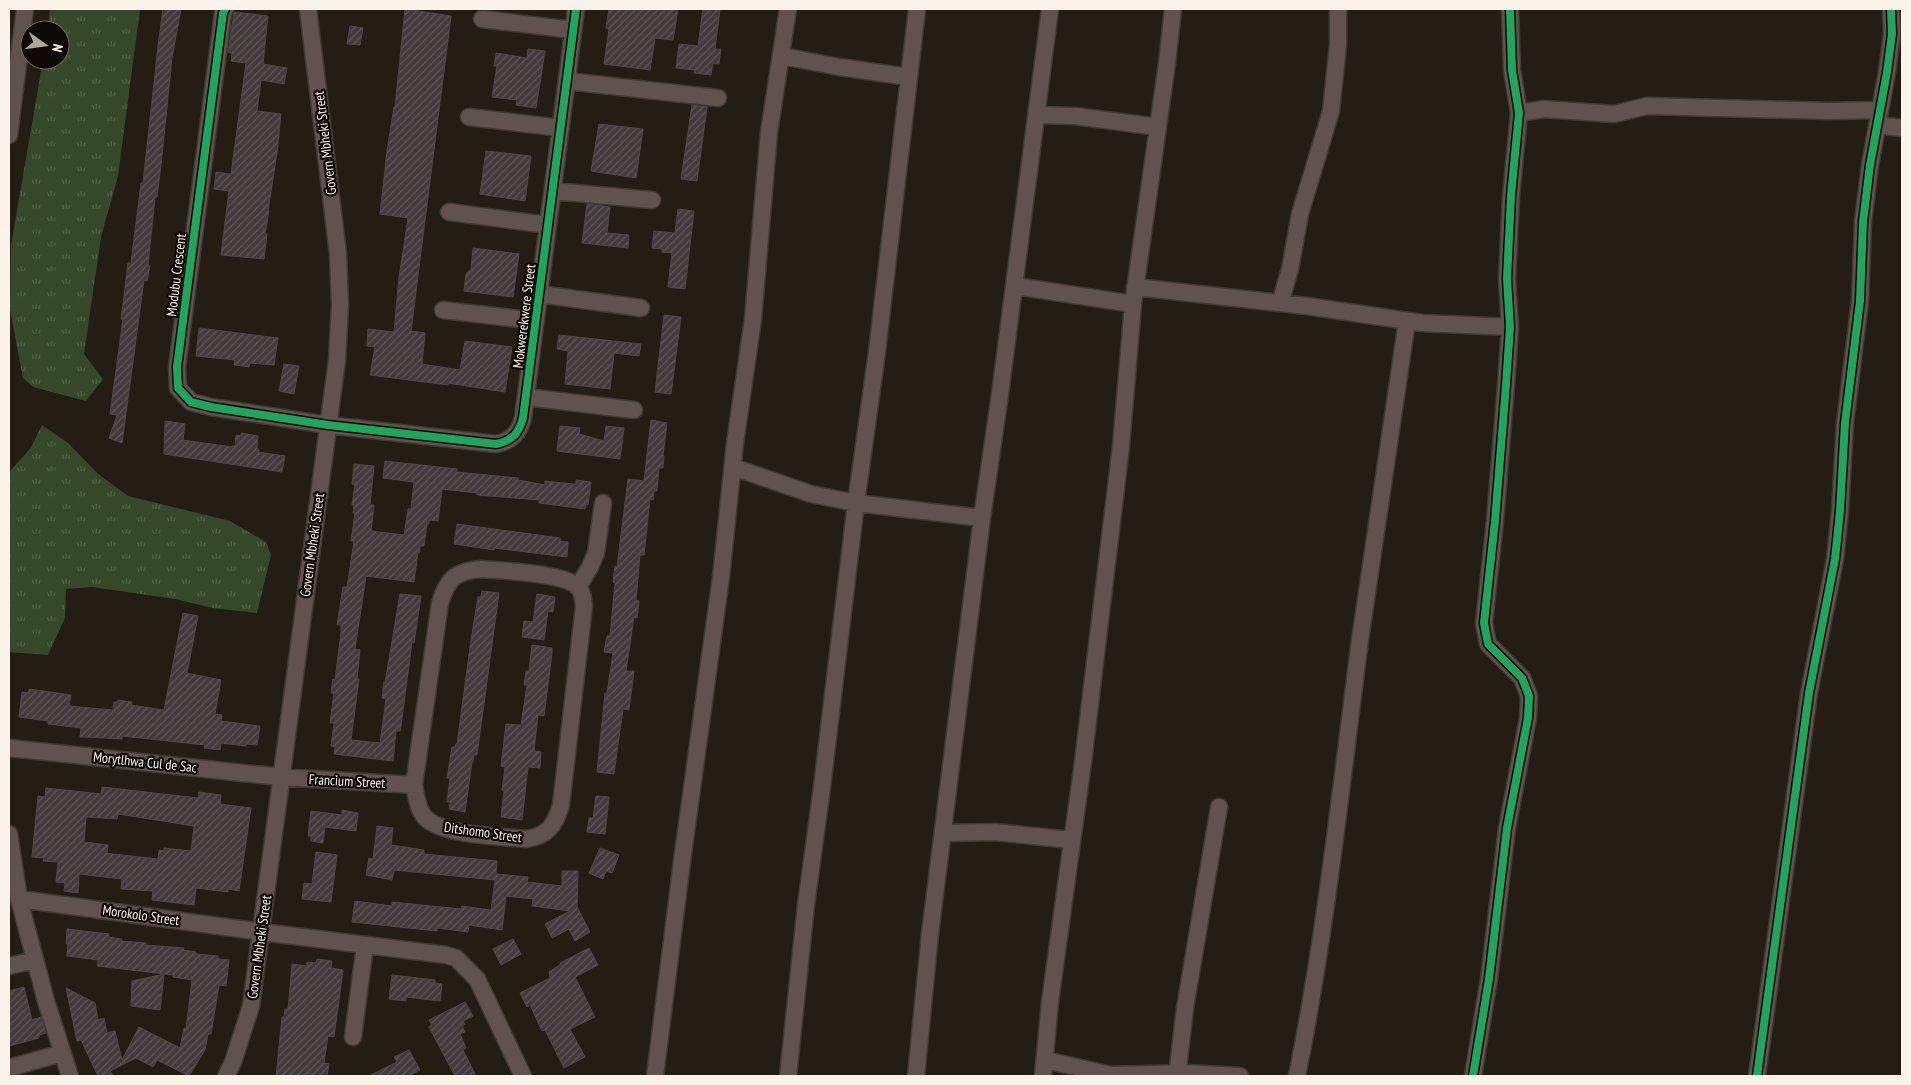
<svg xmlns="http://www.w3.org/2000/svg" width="1911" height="1085" viewBox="0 0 1911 1085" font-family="'PT Sans Narrow',sans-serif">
<defs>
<pattern id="grass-tufts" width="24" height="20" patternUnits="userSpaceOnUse" patternTransform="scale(1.25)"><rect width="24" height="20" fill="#36482a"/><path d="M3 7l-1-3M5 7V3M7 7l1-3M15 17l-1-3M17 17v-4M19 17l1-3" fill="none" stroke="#546349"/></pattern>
<pattern id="building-hatch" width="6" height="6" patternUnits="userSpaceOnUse" patternTransform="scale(1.25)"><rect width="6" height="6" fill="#433a3b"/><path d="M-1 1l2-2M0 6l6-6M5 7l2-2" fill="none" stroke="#5f5757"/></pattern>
</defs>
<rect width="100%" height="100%" fill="#231d14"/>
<path fill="url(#grass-tufts)" d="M50 9H140L118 176 101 237 84 354 103 379 86 401 33 387 23 378 10 310 11 245 43 60H60V30H48Z
M42 425 68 443 98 474 128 496 230 521 266 542 271 555 257 613 213 608 175 599 92 587 66 589 65 618 48 655 9 652V472L30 449Z"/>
<path fill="url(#building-hatch)" stroke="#4e4948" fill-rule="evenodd" d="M163 9H181L172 58 161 165 157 197H155L148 266H150L147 281 144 280 122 443 109 438 117 415 110 414 123 319H121L125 288 128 263H131L141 183H143L158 46Z
M405 9 451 16 411 331 425 333 422 364 460 370 465 341 512 347 505 392 448 383V385L370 375 375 347 367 346 368 329 394 332 399 277 408 218 380 214 387 151 394 107H395Z
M609 9H678L673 40 655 38 650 70 604 64 609 29 606 28Z
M703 9H720L715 49H721L719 64 713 63 711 75 694 73 695 70 676 68 679 44 698 46Z
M234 12 268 16 263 64 287 68 284 84 261 80 257 111 281 114 277 153 268 211H269L265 234H267L264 259 221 255 229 191 214 189 216 172 231 174 246 63 231 61 232 53 228 52Z
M350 26 363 28 360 45 347 44Z
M528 49 545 51 536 108 516 105 517 100 492 97 497 66H494L496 53 527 58Z
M692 105 707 107 697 181 681 179Z
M599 124 643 129 636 178 591 171Z
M486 151 531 156 525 201 480 194Z
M587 204 610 207 607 233 629 235 628 248 582 243Z
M678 209 694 211 685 289 668 287 672 253 662 252V249L652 248 654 231 675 233Z
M473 248 519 254 513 297 464 291 466 274 471 269Z
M664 315 681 317 671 394 655 392Z
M199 328 278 338 274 365 250 363 249 367 234 365 235 360 196 356Z
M559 335 641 344 639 356 614 353 610 389 565 384 568 351 557 349Z
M284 364 299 366 294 394 279 391Z
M651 420 667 423 663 455 664 456 663 468H659L657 491H654L653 500 650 499 644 555H640L636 600 639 601 637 618 634 617 626 671H634L629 710 623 709 614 774 597 772 605 693H607L613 653 604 652 607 636H610L615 583 613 582 615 566 617 567 628 479 644 481Z
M165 421 185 424 183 440 232 447V446H235L236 435 241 436V433L258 436 257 449H259L258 452 285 456 282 472 164 454Z
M560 426 580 428 579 434 604 441 606 426 624 428 620 459 557 451Z
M385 461 457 469V472L518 478V480L545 485V481L573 484H576V480L591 482 588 505 586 504 585 509 539 503V500L477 495V493L442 489 438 521 429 520V524H427L424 546H420V552H418L414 582 366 576 355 649 360 650 357 679H359L351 740 380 743 386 699 382 698 384 682 385 683 400 594 421 596 414 643 412 642 401 726 400 731H396L393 761 334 754 335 747 331 746 334 723H330L334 693H331L333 679 335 680 341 633V625H337L343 587H347L354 541H351L355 513H353L354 505H352L355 485 352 484 354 464 374 466 370 505H374L371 531 404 535 408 509H411L414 482 383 478Z
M457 524 560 538V541L568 542 567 557 494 548V550L454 544Z
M482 591 499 593 477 755H474L473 762H472L465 812 449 809 450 802H447L450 778H447L452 747H455L456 744H457L471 640 478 597H481Z
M537 594 555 597 553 612 548 611 544 640 522 637 524 621 533 622Z
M183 613 198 616 187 673 221 680 215 714 222 715 221 721 260 726 257 745 246 744V746L221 743 220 750 204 748 205 745 122 736V739L85 737H80L81 728 48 724V721L19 717 22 692 28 693 29 689 71 695 69 706 113 710 114 702H117L118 700 132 702 131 705 164 710Z
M532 645 552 648V653L544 716 538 715 534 751 541 752 540 768 528 767 522 820 501 817 504 791 502 790 505 767 501 766 506 724 521 725 527 685H524L526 671H529Z
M102 787 198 798 199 792 221 795 220 804 251 808 239 891 228 889V892L196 888 194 905 152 900 153 891 121 889 122 879 79 874 78 893 64 891 65 883 56 882 58 862 43 861 44 858 32 857 38 796 45 797 46 788 101 794ZM118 814 194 826 191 851 164 848V851L159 850 158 859 113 854 107 853 108 845 84 842 86 817 117 819Z
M596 796 609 797 605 834 587 832 589 818H593Z
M342 810 358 813 356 831 325 827 323 843 311 841V836H308L311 811 342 815Z
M377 826 393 828 391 845 424 850V854L497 861 496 874 528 877 527 882 562 886V871H578L577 907 590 932 575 941 569 929 552 938 545 924 570 911 532 906 533 899 506 896 502 930 469 925 468 932 437 928V931L352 922 355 901 392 906V902L461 909 462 906 491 910 495 880 394 870 392 880 366 875 369 858 373 859Z
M600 848 619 855 612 873 606 871 603 879 589 873Z
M316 852 337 855 331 902 302 899 304 883 312 884Z
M67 929 109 934 108 937 122 939 121 941 146 943 145 945 184 948 183 950 196 952V954L218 956V959L229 960 226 986 219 985 211 1034H208L205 1050 189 1076 157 1060 153 1067 136 1058 110 1071 113 1076H98L81 1040 77 1041 66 988 95 1003 98 1020 104 1018 107 1033 115 1031 122 1060 139 1027 180 1048 184 1028 186 1029 192 980 173 977V975L97 966 98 960 67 956 68 944H66Z
M513 939 521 954 501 965 493 949Z
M589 948 598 965 575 977 595 1017 570 1029 585 1057 564 1068 545 1030 542 1031 530 1005 527 1007 520 993 550 978 549 972 561 964 560 963Z
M317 959 332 961 331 968 343 970 334 1037 328 1036 324 1063 329 1064 327 1076H276L282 1017H284L285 1009H288L292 964 307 966V962L316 963Z
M164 974 160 1010 131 1006 132 981Z
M392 975 435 980V983L442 984 440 1001 406 997V1001L389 999Z
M24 987 32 1020 41 1017 46 1033 39 1035V1038L9 1046V991Z
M465 1002 473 1016 463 1021 465 1024 462 1026 465 1032 460 1034 466 1048 463 1050 476 1076H455L429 1027 432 1025 429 1020Z
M409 1050 420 1070 409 1076H369L397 1062 394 1057Z"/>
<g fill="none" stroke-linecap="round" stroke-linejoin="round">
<g stroke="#403a34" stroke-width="19">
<path id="minor" d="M225 9 223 13 177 367 178 388 191 402 211 407 328 425 496 444C512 441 519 433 523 418L576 9
M482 19 573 30
M782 56 839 67 909 77
M567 81 718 98
M1519 113 1544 109 1614 114 1647 106 1828 111 1880 110
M1037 115 1075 116 1158 127
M469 117 561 128
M1877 125 1902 128
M9 135 25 9
M553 191 652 200
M449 212 548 225
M1015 286 1133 304
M1135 287 1307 306 1422 323 1510 327
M539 294 641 308
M1280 303 1290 269 1300 214 1331 111 1338 45V9
M443 310 536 321
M526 397 634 410
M733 467 811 494 856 503 982 518
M482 569C503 571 565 573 578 587 583 592 583 599 584 606L561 805C555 825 548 836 526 839 500 836 438 836 423 815 417 807 416 794 414 785L440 603C448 578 455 571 482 569Z
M578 587 590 567 596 553 603 503
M9 748 281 777 414 785
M943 833 995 832 1071 840
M9 834 19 899 46 1001 70 1076
M19 899 262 932 446 955 456 958 477 979 523 1076
M9 966 35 960
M353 1037 365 945
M1045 1060 1111 1075 1185 1073 1240 1076
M9 1068 62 1053
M226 1076 233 1062 251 1006 337 360 340 305 338 254 308 9
M655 1076 682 861 721 577 735 443 753 319 769 132 788 9
M788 1076 806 905 822 787 856 503 877 352 917 9
M916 1076 930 934 982 518 1000 394 1050 9
M1043 1076 1050 1002 1083 762 1121 446 1133 304 1167 63 1173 9
M1177 1076 1185 1008 1219 807
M1297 1076C1326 932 1341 786 1360 640 1375 533 1391 427 1407 321
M1473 1076 1489 979 1507 828 1528 718 1529 696 1522 678 1488 644 1484 623 1495 521 1506 385 1510 327 1507 279 1511 196 1519 113 1512 70 1510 9
M1757 1076 1809 693 1835 559 1840 511 1845 423 1860 301 1863 222 1870 165 1887 72 1892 34 1891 9"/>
</g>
<use href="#minor" stroke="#60534d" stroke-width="16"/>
<g stroke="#0e0904" stroke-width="11">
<path id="cycleway" d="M225 9 223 13 177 367 178 388 191 402 211 407 328 425 496 444C512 441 519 433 523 418L576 9
M1473 1076 1489 979 1507 828 1528 718 1529 696 1522 678 1488 644 1484 623 1495 521 1506 385 1510 327 1507 279 1511 196 1519 113 1512 70 1510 9
M1757 1076 1809 693 1835 559 1840 511 1845 423 1860 301 1863 222 1870 165 1887 72 1892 34 1891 9"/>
</g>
<use href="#cycleway" stroke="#20a55d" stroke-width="8"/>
</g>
<g text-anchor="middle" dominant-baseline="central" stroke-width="4.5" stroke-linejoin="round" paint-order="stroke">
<g font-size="14" fill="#fbf3e9" stroke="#0e0904">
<text transform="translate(325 143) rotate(-97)">Govern Mbheki Street</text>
<text transform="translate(176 275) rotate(-83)">Modubu Crescent</text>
<text transform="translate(524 316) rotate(-83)">Mokwerekwere Street</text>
<text transform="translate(312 545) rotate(-82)">Govern Mbheki Street</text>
<text transform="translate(145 762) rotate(6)">Morytlhwa Cul de Sac</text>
<text transform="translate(347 781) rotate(3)">Francium Street</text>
<text transform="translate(483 832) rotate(8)">Ditshomo Street</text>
<text transform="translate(141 915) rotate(8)">Morokolo Street</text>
<text transform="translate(259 947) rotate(-82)">Govern Mbheki Street</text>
</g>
</g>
<rect width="1911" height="1085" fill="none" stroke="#fbf3e9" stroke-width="20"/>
<g transform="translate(45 45) rotate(104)"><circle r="24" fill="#0e0904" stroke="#6d6760"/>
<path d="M0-4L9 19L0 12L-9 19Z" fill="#afa89e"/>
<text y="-8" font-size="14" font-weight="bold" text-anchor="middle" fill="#fbf3e9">N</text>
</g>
</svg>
